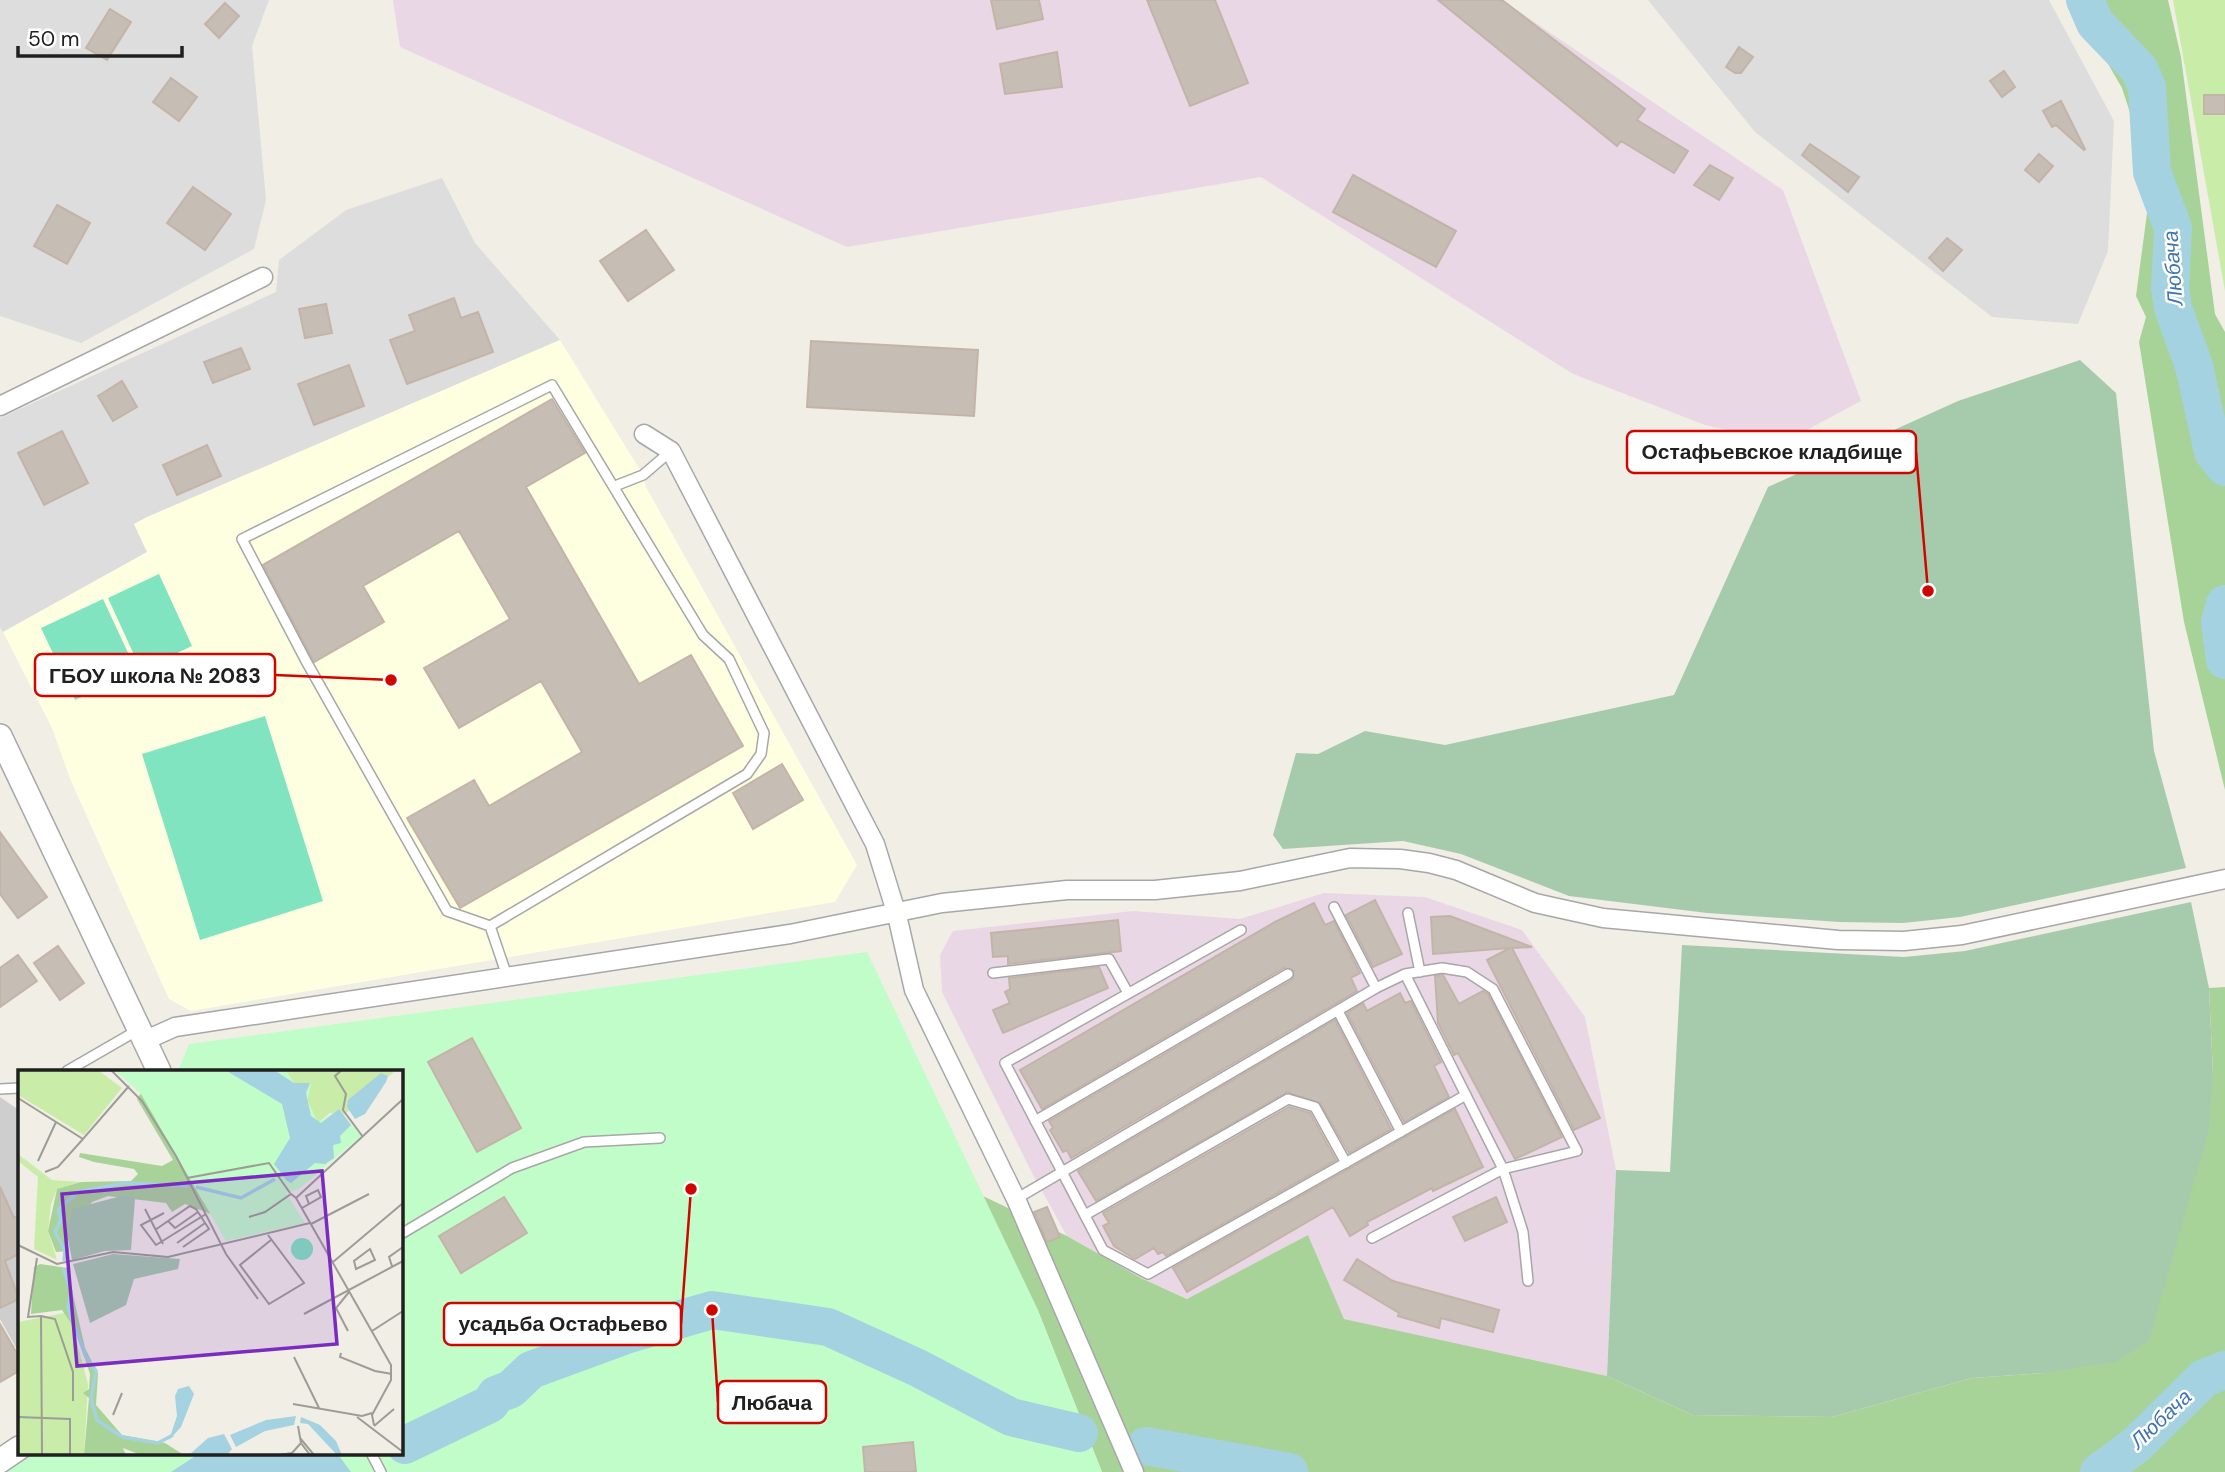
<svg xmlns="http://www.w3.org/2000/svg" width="2225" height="1472" viewBox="0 0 2225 1472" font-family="'DM Sans',sans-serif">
<rect width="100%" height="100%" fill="#f1eee6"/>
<path fill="#dedddd" d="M0 0H269L252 46 266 200 254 249 81 343 0 316Z
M1648 0H2049L2114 121 2108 251 2078 324 1992 317 1755 132Z
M442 178 475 243 560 340 134 524 148 552 3 632 0 627V418L276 292 279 260 346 210Z"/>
<path fill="#ead7e6" d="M393 0H1502L1783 190 1861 401 1782 443 1705 425 1573 374 1261 177 847 247 400 47Z
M1324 893 1425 897 1522 930 1585 1017 1616 1170 1607 1376 1343 1319 1308 1235 1188 1299 1141 1278 1067 1236 1032 1173 942 992 940 955 953 931 1133 911 1240 919Z"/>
<path fill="#feffe1" d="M560 340 643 475 646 487 857 865 835 902 191 1011 169 999 71 781 52 728 3 632 147 552 134 524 147 517Z"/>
<path fill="#cecece" d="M0 1097 16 1108 19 1106V1353L0 1319Z"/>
<path fill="#c9eda9" d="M2173 0H2225V291Z"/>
<path fill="#a8d398" d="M2071 0H2168L2181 57 2215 314 2225 332V790L2184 622 2139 342 2146 317 2136 296 2147 213 2142 150 2122 88Z
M2225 987V1472H1102L1037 1308 786 1102 1067 1236 1141 1278 1187 1299 1308 1235 1344 1319 1607 1376 1693 1415 1832 1417 1972 1378 2044 1373 2213 1074 2209 988Z"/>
<path fill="#a6cbac" d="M2080 360 2116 393 2154 751 2186 868 1960 917 1903 923 1839 922 1707 913 1569 896 1461 854 1403 841 1283 849 1273 835 1296 753 1318 754 1365 731 1445 745 1674 695 1768 487 1958 401Z
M2191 902 2209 988 2213 1074 2209 1130 2149 1341 2116 1362 2044 1373 1972 1378 1832 1417 1693 1415 1607 1376 1616 1170 1670 1172 1682 945 1904 957 1965 951Z"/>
<path fill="#c1fdc8" d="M867 952 1037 1308 1102 1472H0L29 1453H401V1071H178L189 1044Z"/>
<path fill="#80e4c0" d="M159 574 192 646 141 670 108 598Z
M103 599 137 672 75 700 41 628Z
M265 716 323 901 200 940 142 754Z"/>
<path fill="#a4d2e1" d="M200 1453H337L351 1472H171Z"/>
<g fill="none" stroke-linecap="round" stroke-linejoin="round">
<path stroke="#a4d2e1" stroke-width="38" d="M2085 0 2095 23 2139 69 2147 87 2152 172 2173 228 2170 288 2173 308 2194 366 2213 452 2225 467
M2225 604 2220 622 2225 660
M405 1445 490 1404 496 1395 511 1389 531 1370 629 1334 712 1310 828 1327 918 1368 1011 1417 1079 1433
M1146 1446 1289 1472
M2099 1472 2136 1445 2204 1378 2225 1370"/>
</g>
<path fill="#c6bdb5" stroke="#c4b4a7" stroke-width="2" d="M991 0H1039L1043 19 997 29Z
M1147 0H1215L1248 83 1190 106Z
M1438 0H1502L1645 109 1637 120 1688 151 1674 173 1621 141 1617 146Z
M225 3 239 16 219 38 205 24Z
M110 9 131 22 107 60 86 48Z
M1739 47 1753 57 1741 73H1735L1726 67Z
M1057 52 1062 87 1005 94 1000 64Z
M2004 71 2015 87 2002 97 1990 81Z
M171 78 197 97 179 121 153 102Z
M2204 95H2225V114H2204Z
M2061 101 2085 149 2084 150 2056 125 2052 127 2043 111Z
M1810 144 1859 177 1848 192 1802 155Z
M2039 154 2053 166 2039 182 2025 170Z
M1710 165 1733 178 1719 200 1694 185Z
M1353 175 1456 231 1436 267 1333 212Z
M193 187 231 214 205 250 167 223Z
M57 205 90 223 67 264 34 246Z
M646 230 674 270 628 301 600 261Z
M1947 238 1962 250 1943 271 1929 258Z
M454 298 461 318 478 312 493 352 407 384 390 340 415 331 409 315Z
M326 304 332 333 305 338 299 309Z
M811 341 978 350 974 416 807 407Z
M241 348 250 369 213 383 204 362Z
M349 365 364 406 314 425 298 384Z
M122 381 137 407 113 421 98 396Z
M552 399 585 453 526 487 639 684 691 655 743 746 460 908 407 818 474 780 489 806 582 752 541 681 459 728 424 668 510 619 459 531 363 586 384 622 314 662 263 565Z
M62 431 88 483 44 505 18 453Z
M207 445 221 476 177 495 163 465Z
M782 764 803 800 753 829 733 793Z
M0 832 47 897 18 918 0 894Z
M1375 900 1402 954 1373 967 1346 915Z
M1314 903 1325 925 1334 921 1360 973 1351 978 1357 991 1071 1158 1067 1150 1063 1152 1050 1130 1053 1128 1049 1121 1292 980 1294 971 1284 968 1042 1109 1020 1070 1275 922Z
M1450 916 1532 947 1512 948 1600 1118 1574 1130 1487 960 1510 948 1433 954 1431 917Z
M1118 920 1121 951 1008 964V956L993 957 991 933Z
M58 946 84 983 60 1000 34 963Z
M18 955 37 981 0 1007V968Z
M1099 967 1108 988 1003 1033 993 1010 1010 1003 1005 992 1010 989 1009 978Z
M1443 975 1459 1004 1483 991 1488 994 1562 1137 1515 1159 1458 1053 1454 1055 1438 1023 1435 976Z
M1400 993 1405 1003 1411 1001 1441 1062 1434 1066 1449 1097 1404 1122 1347 1013 1363 1003 1367 1011Z
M1335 1020 1391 1129 1349 1153 1320 1103 1287 1092 1096 1201 1078 1171Z
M472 1038 521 1128 477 1152 428 1062Z
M1289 1107 1310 1113 1336 1160 1166 1256 1163 1252 1158 1254 1154 1248 1135 1259 1114 1246 1103 1226 1109 1223 1103 1213Z
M1455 1109 1483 1167 1433 1191 1432 1188 1367 1222 1368 1225 1350 1236 1333 1207 1187 1292 1173 1268Z
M0 1187 14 1218 19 1216V1254L5 1261 19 1299 0 1308Z
M504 1197 527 1233 461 1273 439 1236Z
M1496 1197 1507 1222 1465 1241 1453 1217Z
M1047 1207 1060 1237 1047 1242 1034 1212Z
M1357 1259 1393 1281 1499 1310 1493 1332 1441 1318 1439 1328 1398 1316 1399 1313 1344 1280Z
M0 1324 19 1357V1371L0 1382Z
M913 1442 916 1472H865L863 1447Z"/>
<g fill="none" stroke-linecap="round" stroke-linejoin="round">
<g stroke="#a7a7a7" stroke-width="12">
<path id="service" d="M615 486 643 475 671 451
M1334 907 1376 988
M1408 913 1420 972
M490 926 747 774 761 754 764 733 729 659 703 635 552 385 242 539 306 661 447 911 490 926 507 976
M1241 930 1005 1063 1103 1250 1148 1274 1466 1095
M993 973 1109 959 1128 993
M1405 974 1503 1169 1523 1232 1528 1281
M1338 1011 1401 1132
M67 1071 138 1030
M0 1089 19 1088
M1035 1121 1288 974
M1016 1199 1376 988 1405 974 1442 968 1467 972 1493 989 1577 1151 1503 1169 1372 1238
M1085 1215 1288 1099 1315 1107 1346 1163
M401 1234 512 1168 584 1142 660 1138
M371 1453 381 1472"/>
</g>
<g stroke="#a7a7a7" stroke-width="21">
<path id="minor" d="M0 406 263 277
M644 434 671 451 875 844 897 915 914 990 1016 1199 1134 1472
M146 1040 175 1027 790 934 942 903 1067 890H1155L1240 881 1350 858 1400 859 1429 863 1456 870 1535 903 1603 918 1838 940 1904 941 1962 935 2225 879"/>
</g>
<g stroke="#a7a7a7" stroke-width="26">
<path id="tertiary" d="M0 736 159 1071
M0 1461 19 1448"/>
</g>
<use href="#service" stroke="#fff" stroke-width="9"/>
<use href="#minor" stroke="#fff" stroke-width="18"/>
<use href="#tertiary" stroke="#fff" stroke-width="23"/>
</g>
<g text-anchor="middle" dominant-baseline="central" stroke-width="5" stroke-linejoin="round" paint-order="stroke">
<g font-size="21" font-style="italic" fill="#4376ae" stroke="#fff">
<text transform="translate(2173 268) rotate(-94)">Любача</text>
<text transform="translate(2161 1419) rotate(-43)">Любача</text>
</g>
</g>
<g transform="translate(18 1070)">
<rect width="385" height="385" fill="#f1eee6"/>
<path d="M0 0H80L104 18 66 65 0 25ZM267 0H378L326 45 312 43 300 53 289 30 293 14 276 13ZM0 84 34 110 63 112 39 119 33 134 30 161 39 190 16 179 20 107 0 91ZM51 242 70 314 66 385H0V252Z" fill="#c9eda9"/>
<path d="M123 23 185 131 216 153 167 134 154 142 148 133 90 126 74 132 49 171 51 181 38 182 30 161 39 119 63 112 113 111 120 104 116 99 76 92 61 87 62 83 144 96 155 90 119 29ZM22 194 49 198 67 278 80 304 78 335 104 365 147 373 166 385H123L105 378 108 385H66L71 328 65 323 71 319 72 304 57 259 44 240 13 244 16 197Z" fill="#a8d398"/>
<path d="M107 125 117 129 113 180 87 181 54 190 49 164 54 139ZM95 184 162 189 160 199 116 209 108 235 72 253 55 194Z" fill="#a6cbac"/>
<path d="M96 0H267L276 13 293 14 289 30 300 53 321 39 343 66 281 119 268 123 287 153 208 171 123 24Z" fill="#c1fdc8"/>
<path d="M273 179a11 11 0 1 1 22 0a11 11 0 1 1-22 0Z" fill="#80e4c0"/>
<path d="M207 0H256L276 13H292L288 23 293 46 303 53 321 39 333 55 322 66 323 73 315 75 316 88 307 94 297 93 273 113 269 111 256 94 272 68 264 34ZM363 3 370 6 368 12 347 44 337 49 329 37 330 30ZM171 316 176 324 163 357 151 370 159 346 157 326 160 319ZM278 346 276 355 247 361 218 377 212 365 248 350ZM283 347 302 355 318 371 324 385H319L290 354 282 353ZM206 364 214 379 209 385H171L190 368Z" fill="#a4d2e1"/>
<path fill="none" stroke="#a4d2e1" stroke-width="3.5" d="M178 117 223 128 257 109M46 191 47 181 37 162 43 150 40 140 60 122 108 113 170 116M45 198 53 221 50 237 67 285 78 301 73 329 79 350 104 367 140 373 155 365"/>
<path fill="none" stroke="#9d9c97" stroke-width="2" d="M93 0 124 31 158 86 208 184 240 229M324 0 317 6 328 24 325 40 345 67M0 28 65 69 111 16M20 91 38 52M27 102 40 97 65 69M169 108 251 93 272 123M278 128 385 29M284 138 303 127 300 120 288 126 291 134M127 139 145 174M146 143 123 155 138 175 188 144M231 147 247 142 273 124 278 128 373 295V310L354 345 356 355M150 151 157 158 180 142M293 154 351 124M137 160 172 136 178 139 191 159 165 177M250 165 286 213 251 234 222 195 253 170M159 173 187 153M0 175 39 194 95 182 150 187 292 153M352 179 357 190 338 199 336 191ZM19 188 10 247 23 246 24 385M315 192 385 133M374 196 371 187 385 177M286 244 385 191M23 246 37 249 55 302V331M330 261 318 238 331 222M354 261 385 241M323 283 322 287 357 301 374 304M276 287 301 338M275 334 344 346 354 343M95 345 104 323M0 347 52 349V385M339 347 385 382M280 356 283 373 292 385M356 356 376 339M282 368 296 385M261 385 274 383 283 373"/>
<path fill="#7b2cbf" fill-opacity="0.15" stroke="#7b2cbf" stroke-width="3.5" d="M304 101 319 274 59 296 44 124Z"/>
<rect width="385" height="385" fill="none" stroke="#202020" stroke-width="3.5"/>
</g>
<path fill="none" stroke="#d00500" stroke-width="2.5" d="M1928 591L1916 452M391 680L275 675M691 1189L681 1324M712 1310L718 1402"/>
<g fill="#d00500" stroke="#fff" stroke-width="2.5">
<circle cx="1928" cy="591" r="7"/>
<circle cx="391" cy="680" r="7"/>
<circle cx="691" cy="1189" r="7"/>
<circle cx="712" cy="1310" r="7"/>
</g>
<g fill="#fff" stroke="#d00500" stroke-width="2.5">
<rect x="1627" y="431" width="289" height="42" rx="7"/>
<rect x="35" y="654" width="240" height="42" rx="7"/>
<rect x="444" y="1303" width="237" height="42" rx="7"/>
<rect x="718" y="1381" width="108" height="42" rx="7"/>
</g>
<g font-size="21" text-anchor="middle" font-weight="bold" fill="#202020">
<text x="1772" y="459">Остафьевское кладбище</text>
<text x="155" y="683">ГБОУ школа № 2083</text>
<text x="563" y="1331">усадьба Остафьево</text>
<text x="772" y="1410">Любача</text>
</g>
<path d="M18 46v10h164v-10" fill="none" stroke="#202020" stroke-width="3.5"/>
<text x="28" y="46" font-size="21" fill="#202020" stroke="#ffffff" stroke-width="5" paint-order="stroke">50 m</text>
</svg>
